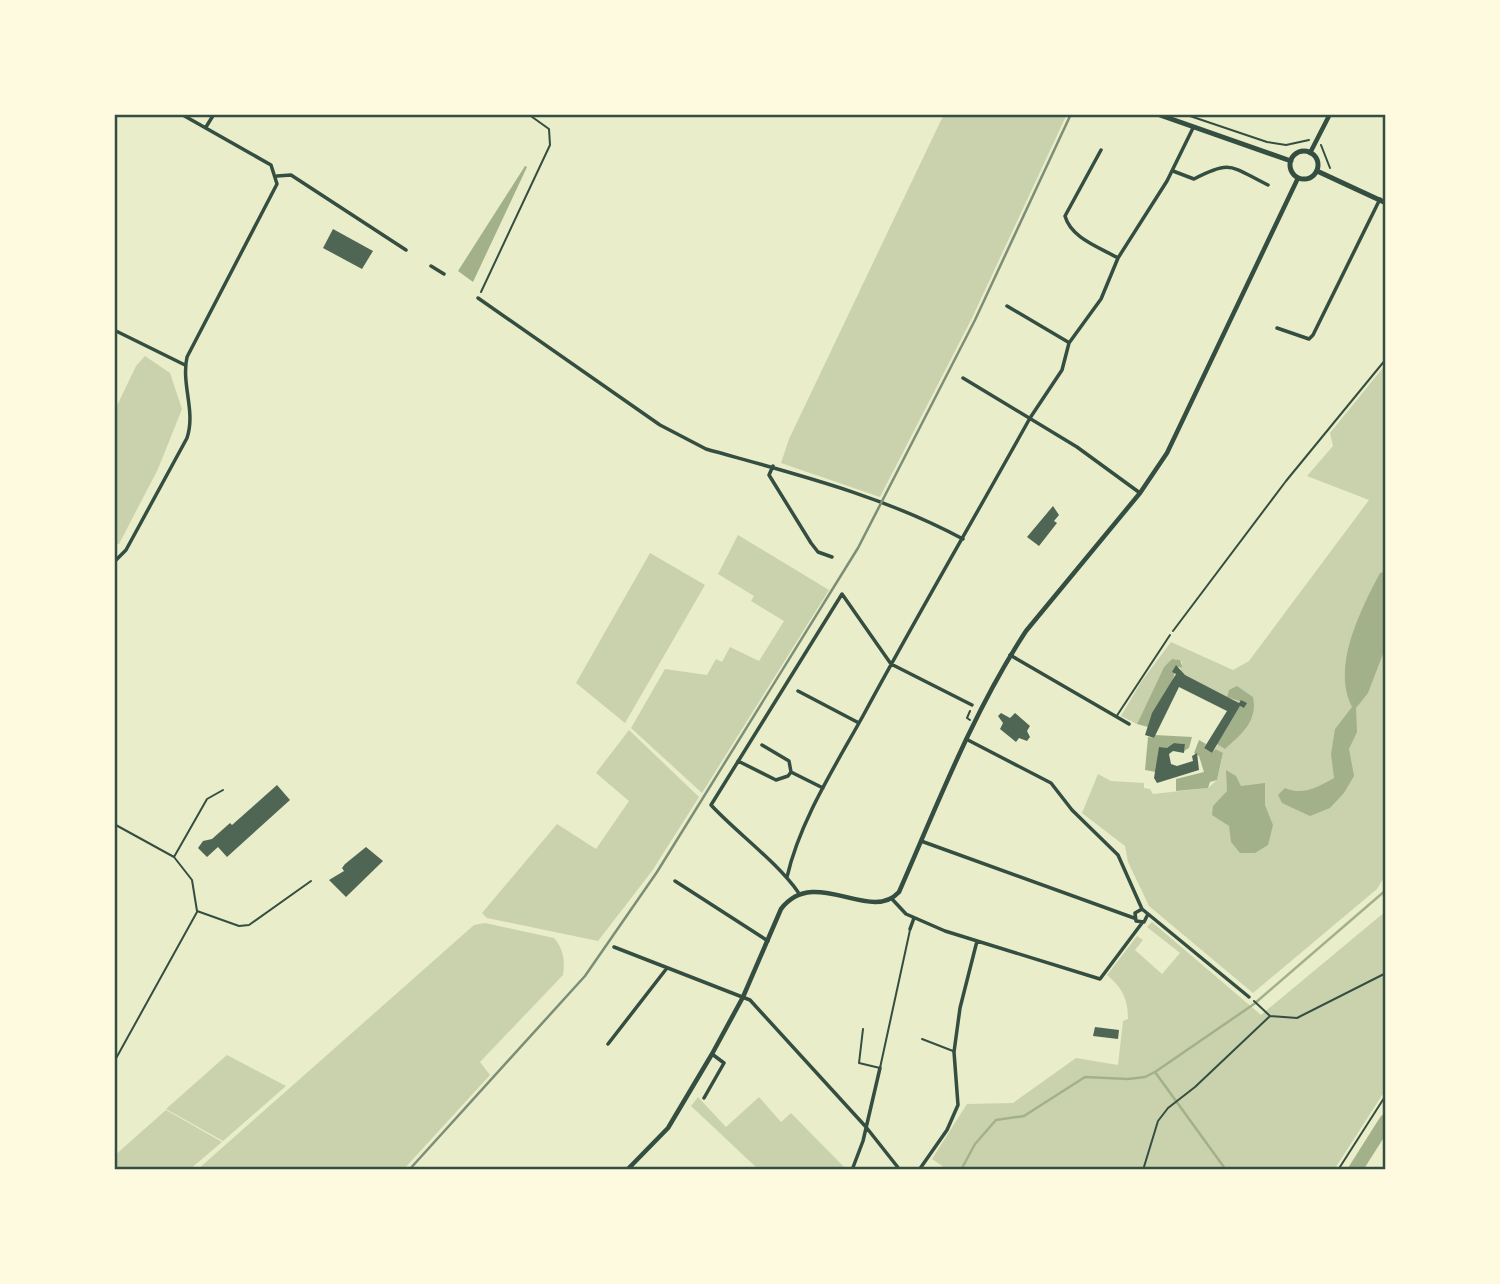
<svg xmlns="http://www.w3.org/2000/svg" width="1500" height="1284" viewBox="0 0 1500 1284" font-family="Manrope,sans-serif">
<rect width="100%" height="100%" fill="#e9edc9"/>
<path fill="#cad2ad" d="M944 114H1067L972 318 880 497 781 463 789 439Z
M145 356 170 373 182 409 158 469 119 544 114 545V412L136 366Z
M1386 364V874L1377 889 1253 993 1149 906 1128 862 1125 846 1082 813 1098 774 1111 781 1144 783V788L1150 789 1153 794 1208 788 1217 780 1223 754 1215 749 1240 706 1244 708 1246 702 1241 700 1239 703 1180 673 1182 662 1175 659 1164 667 1137 724 1121 716 1141 682 1171 642 1233 670 1249 661 1369 500 1307 476 1333 446 1330 433Z
M738 535 829 590 702 793 631 728 665 669 707 675 716 659 722 662 730 647 759 661 784 621 751 601 754 596 718 574Z
M650 553 705 585 625 723 576 683Z
M629 730 699 797 652 871 598 941 487 918 482 913 557 824 596 849 629 801 596 773Z
M1386 911V1089L1334 1170H948L932 1159 967 1104 1013 1103 1076 1058 1118 1065 1123 1021 1128 1019C1128 998 1122 988 1107 975L1137 936 1143 940 1135 950 1162 974 1180 953 1147 927 1152 922 1261 1015Z
M485 923 554 938C564 950 565 961 563 975L480 1062 490 1075 403 1170H197L474 925Z
M227 1055 286 1086 223 1141 166 1109Z
M698 1097 726 1127 759 1097 781 1122 791 1113 847 1170H759L691 1106Z
M166 1110 222 1142 189 1170H114V1156Z"/>
<path fill="#a3b18a" d="M525 166 527 167 473 282 458 271Z
M1386 571V646L1368 693 1356 708 1357 732 1349 749 1354 776 1344 793 1330 808 1310 816 1282 803 1278 795 1285 788C1303 796 1318 787 1334 778L1331 754 1335 729 1352 707C1331 667 1361 609 1380 573Z
M1172 659 1180 660 1182 666 1181 668 1176 666C1176 682 1155 710 1148 727L1137 724 1164 667Z
M1237 686 1253 697C1258 721 1242 734 1225 749L1217 744 1240 706 1244 708 1246 703 1227 697 1229 690Z
M1155 735 1192 737 1189 748 1184 751 1185 744 1174 743 1156 772 1145 770 1148 737 1154 738Z
M1199 740 1206 744 1204 748 1212 753 1215 749 1223 753 1217 780 1210 782 1208 788 1176 791V779L1204 772 1199 756 1194 753Z
M1226 770 1236 776 1241 786 1265 783V805L1273 825 1268 845 1255 853H1240L1231 842 1229 826 1212 815 1213 806 1227 791Z"/>
<g fill="none" stroke-linecap="round" stroke-linejoin="round">
<path stroke="#a3b18a" stroke-width="2.5" d="M1155 1072 1226 1170
M961 1170 975 1144 996 1120 1024 1116 1085 1077 1128 1079 1145 1077 1155 1072 1254 1004 1386 890"/>
<path stroke="#a3b18a" stroke-width="14" d="M1355 1170 1386 1121"/>
</g>
<path fill="#4f6655" d="M333 229 373 251 362 269 323 248Z
M1053 506 1059 515 1054 521 1057 523 1039 546 1027 537Z
M1176 665 1185 675 1239 703 1241 700 1247 703 1244 708 1240 706 1212 753 1204 748 1227 711 1179 687 1154 738 1145 735 1152 713 1176 674 1172 672Z
M1001 713 1010 718 1015 713 1030 726 1027 731 1030 737 1027 741 1019 738 1016 742 1000 729 1003 723 998 716Z
M1174 743 1185 744 1184 753 1173 751 1169 754 1171 764 1177 766 1193 761 1192 756 1197 753 1199 770 1157 783 1154 778 1159 747 1167 748Z
M277 785 290 800 227 857 218 847 207 857 198 848 203 841 212 839 230 823 232 825Z
M366 847 383 861 346 897 329 880 344 871 342 868 345 864Z
M1095 1027 1119 1030 1118 1039 1093 1036Z"/>
<g fill="none" stroke-linecap="round" stroke-linejoin="round">
<path stroke="#344e41" stroke-width="2" d="M1184 114 1267 142 1286 145 1309 140
M1321 145 1330 168
M481 292 550 145 549 129 528 114
M1173 631 1286 481 1386 359
M970 711 967 718 970 720
M1254 1001 1270 1016 1297 1018 1386 973
M1143 1170 1158 1121 1168 1108 1195 1087 1270 1016
M1338 1170 1386 1095
M1384 1170 1386 1166"/>
<path stroke="#344e41" stroke-width="2" d="M1116 717 1170 635
M114 824 174 857 207 799 223 790
M174 857 192 880 197 911 239 926 249 925 311 881
M863 1029 859 1063 880 1068 910 930
M922 1039 953 1051
M114 1062 197 912"/>
<path stroke="#344e41" stroke-width="3.5" d="M206 127 214 114
M1101 150 1065 216C1071 238 1099 247 1118 258
M1173 171 1194 179C1232 159 1231 167 1268 185
M277 176 291 175 406 250
M431 266 444 274
M478 298 660 425 706 449C795 474 881 495 963 539
M1007 306 1068 342
M1277 328 1309 339 1313 335 1380 199
M114 330 185 365
M963 378 1077 447 1140 493
M773 466 769 475 811 543 818 552 832 557
M114 562 126 550 187 438C196 411 181 385 187 357L277 184 271 165 181 114
M1010 655 1129 724
M798 691 859 723
M966 739 1051 783 1072 810 1118 855 1142 909
M762 745 789 761 791 772
M738 761 776 780 788 776 791 772 823 788
M921 841 1134 918
M787 877C800 820 836 765 864 714 918 614 975 517 1030 418L1062 370 1069 343 1101 299 1118 258 1167 181 1193 128
M675 881 768 941
M798 892C777 862 737 833 711 805L842 594 891 664 972 705
M892 899 906 914 945 931 1100 979 1142 923
M1142 909 1249 997
M1142 909 1135 913 1136 921 1144 922 1148 914
M910 929 914 918
M614 947 750 1000 866 1127 900 1170
M608 1044 667 968
M704 1098 724 1063 712 1054
M852 1170 863 1141 880 1068
M919 1170 947 1130 958 1105 954 1052 960 1008 977 941"/>
<path stroke="#344e41" stroke-width="4.5" d="M1310 153 1330 114
M627 1170 668 1128 712 1054 743 997 781 909C815 865 870 924 899 892 938 803 973 712 1026 631L1140 493 1167 453 1298 178"/>
<path stroke="#344e41" stroke-width="5" d="M1157 114 1291 161
M1290 165a14 14 0 1 1 28 0a14 14 0 1 1-28 0Z
M1317 171 1386 203"/>
<path stroke="#7c8e77" stroke-width="2.5" d="M409 1170 585 976 657 872 858 548 975 320 1071 114"/>
</g>
<rect width="1500" height="1284" fill="none" stroke="#fefae0" stroke-width="231"/>
<rect x="116" y="116" width="1268" height="1052" fill="none" stroke="#344e41" stroke-width="2.5"/>
</svg>
